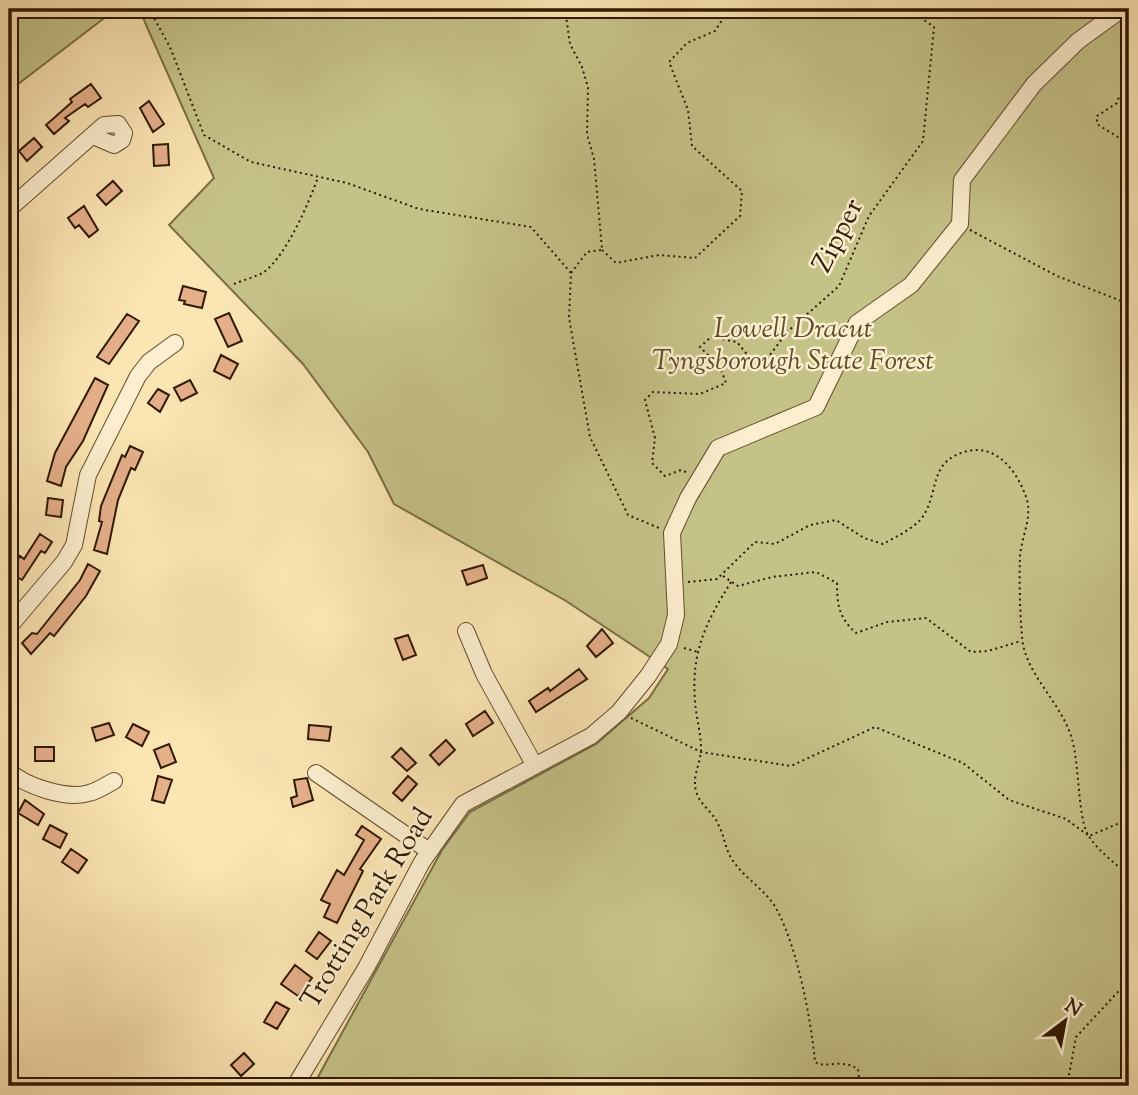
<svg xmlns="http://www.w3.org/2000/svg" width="1138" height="1095" viewBox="0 0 1138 1095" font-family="'Sorts Mill Goudy',serif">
<rect width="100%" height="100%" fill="#fbe5b3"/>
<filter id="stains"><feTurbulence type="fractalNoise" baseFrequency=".00286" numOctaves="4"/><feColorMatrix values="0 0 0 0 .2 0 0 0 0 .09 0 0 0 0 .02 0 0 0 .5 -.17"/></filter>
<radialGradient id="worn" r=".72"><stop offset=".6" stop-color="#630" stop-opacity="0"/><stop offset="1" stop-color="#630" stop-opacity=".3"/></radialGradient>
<path fill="#c5c288" stroke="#7a6e44" stroke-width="2" d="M9 9H116L9 91Z
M139 9H1129V1086H313L442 850 470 812 596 744 649 698 668 669 566 601 394 504 368 452 303 364 169 225 214 178Z"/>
<path fill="#e5af8a" stroke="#2f1900" stroke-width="2" d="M91 84 101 98 88 107 85 104 65 118 69 121 54 134 46 125 72 102 70 99Z
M149 101 164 124 153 132 140 108Z
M34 138 42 147 27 161 19 151Z
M168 144 169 165 154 166 153 145Z
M113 181 122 191 106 205 97 195Z
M84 206 98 230 89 237 79 225 75 228 68 218Z
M183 286 206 292 202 308 184 304 185 301 179 300Z
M229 313 242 341 228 347 215 319Z
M127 314 139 321 109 364 97 357Z
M221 355 238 364 230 379 214 371Z
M95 378 108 385 83 441 66 467 61 486 47 481 55 453Z
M190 380 197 393 181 401 174 388Z
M158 389 169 395 160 412 148 403Z
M130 446 143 452 135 470 131 468 118 500 107 554 94 550 102 522 99 521 101 506 122 455 125 457Z
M48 498 63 500 61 517 46 515Z
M40 534 52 542 45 553 41 551 22 580 9 572 20 556 24 559Z
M88 564 100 571 86 596 54 636 50 633 31 654 22 643 32 633 37 634 80 580Z
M483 565 487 578 467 585 462 571Z
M602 629 613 643 596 657 587 646Z
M408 635 416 655 403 660 395 639Z
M579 669 587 679 536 712 529 701 548 688 550 691Z
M485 711 493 723 473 736 466 724Z
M109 723 114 735 96 741 92 728Z
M133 724 149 732 142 746 126 737Z
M309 725 331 727 329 741 308 739Z
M446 740 455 750 439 765 430 755Z
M169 744 176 762 161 768 154 750Z
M35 747H54V761H35Z
M401 748 416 763 407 771 392 757Z
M158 776 172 780 164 803 152 800Z
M408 776 417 784 402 801 393 793Z
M307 778 313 800 293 807 291 798 297 796 294 780Z
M25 800 44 814 38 825 18 813Z
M50 825 67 834 60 848 43 839Z
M362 826 381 839 360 869 363 871 337 923 324 917 330 904 321 900 337 870 344 875 364 840 356 835Z
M71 849 87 860 78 873 62 862Z
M319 932 331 941 317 959 306 951Z
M295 965 312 978 298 996 281 984Z
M276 1002 289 1009 277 1029 264 1022Z
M244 1053 254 1064 241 1076 231 1065Z"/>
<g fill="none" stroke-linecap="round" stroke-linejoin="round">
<g stroke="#624c2d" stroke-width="18">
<path id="minor" d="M9 209 104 125 118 124 124 133 122 140 114 145 93 136
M9 627 64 562 74 545 88 475 138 376 149 362 175 343
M466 631 484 674 535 766
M9 771C25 786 67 800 89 793 98 791 106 785 114 781
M316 773 429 851
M295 1086 366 968 422 862 463 804 591 736 619 712 648 676 669 644 676 615 672 533 688 498 718 448 816 407 857 323 911 285 960 224 962 180 1034 84 1078 41 1122 9"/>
</g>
<path stroke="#2f1900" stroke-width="2" stroke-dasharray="2 3.5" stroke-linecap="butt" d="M149 9 170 47 204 135 251 162 347 183 419 209 531 227 571 273
M565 9 570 44 582 67 588 87 587 134 594 159 602 249
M1129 95 1119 97 1117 103 1097 116V124L1129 144
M970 230 1057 276 1129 304
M601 250 587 252 571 273 569 318 590 437 628 515 659 528
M602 250 616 263 659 255 695 258 740 216 742 191 692 146 688 110 669 62 687 43 715 31 729 9
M234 284C243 280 256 277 264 272 286 256 309 203 318 177
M1129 388 1122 445 1126 514 1129 522
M686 472 681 470 665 476 652 463 655 438 645 400 653 392 700 394 726 383 720 367 700 347 711 337 737 342 754 363 767 359 787 332 839 286 869 216 923 141 934 27 908 9
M723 576 738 586 772 577 816 572 837 583C837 605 839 618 856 633L887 622 926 618 971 652 988 651 1021 641
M688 582 717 579 755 542 775 544 810 525 836 520 864 538 883 544C897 536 918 527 925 513 939 487 930 460 968 451 998 444 1019 474 1027 500 1032 519 1021 538 1020 557 1019 583 1020 611 1022 637 1025 674 1060 701 1071 736 1080 763 1077 814 1088 835 1098 851 1115 863 1129 876
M731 582C706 622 691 652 695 701 696 717 701 733 701 749 701 763 692 775 696 791 700 806 714 812 719 826 724 836 725 846 730 856 742 878 767 889 778 912 798 951 811 1019 815 1062 826 1069 841 1058 858 1069L859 1078 855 1086
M684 648 698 652
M631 718 701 752 791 766 875 727 963 763 1009 800 1066 819 1089 836 1129 819
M1067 1086 1076 1037 1129 980"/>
<use href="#minor" stroke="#fceece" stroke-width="16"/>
</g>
<g text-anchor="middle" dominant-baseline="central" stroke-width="5" stroke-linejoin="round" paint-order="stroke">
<g font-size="28" fill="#2f1900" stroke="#fceece">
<text transform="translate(839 236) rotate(-63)">Zipper</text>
<text transform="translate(368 909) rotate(-59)">Trotting Park Road</text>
</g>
<g font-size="28" font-style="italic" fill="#5c4c29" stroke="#fceece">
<text x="793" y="330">Lowell Dracut<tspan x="793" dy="32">Tyngsborough State Forest</tspan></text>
</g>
</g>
<rect width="1138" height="1095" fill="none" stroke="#fbe5b3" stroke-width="35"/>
<rect x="10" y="10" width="1117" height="1074" fill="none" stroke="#2f1900" stroke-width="3.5"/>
<rect x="18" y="18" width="1103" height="1060" fill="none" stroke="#2f1900" stroke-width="2"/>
<g transform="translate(1065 1021) rotate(32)" stroke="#fceece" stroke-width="5" paint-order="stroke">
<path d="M0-5L12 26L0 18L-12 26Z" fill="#2f1900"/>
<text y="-10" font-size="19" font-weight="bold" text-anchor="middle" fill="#2f1900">N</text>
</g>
<rect width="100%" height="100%" filter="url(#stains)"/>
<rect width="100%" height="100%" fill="url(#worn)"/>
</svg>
